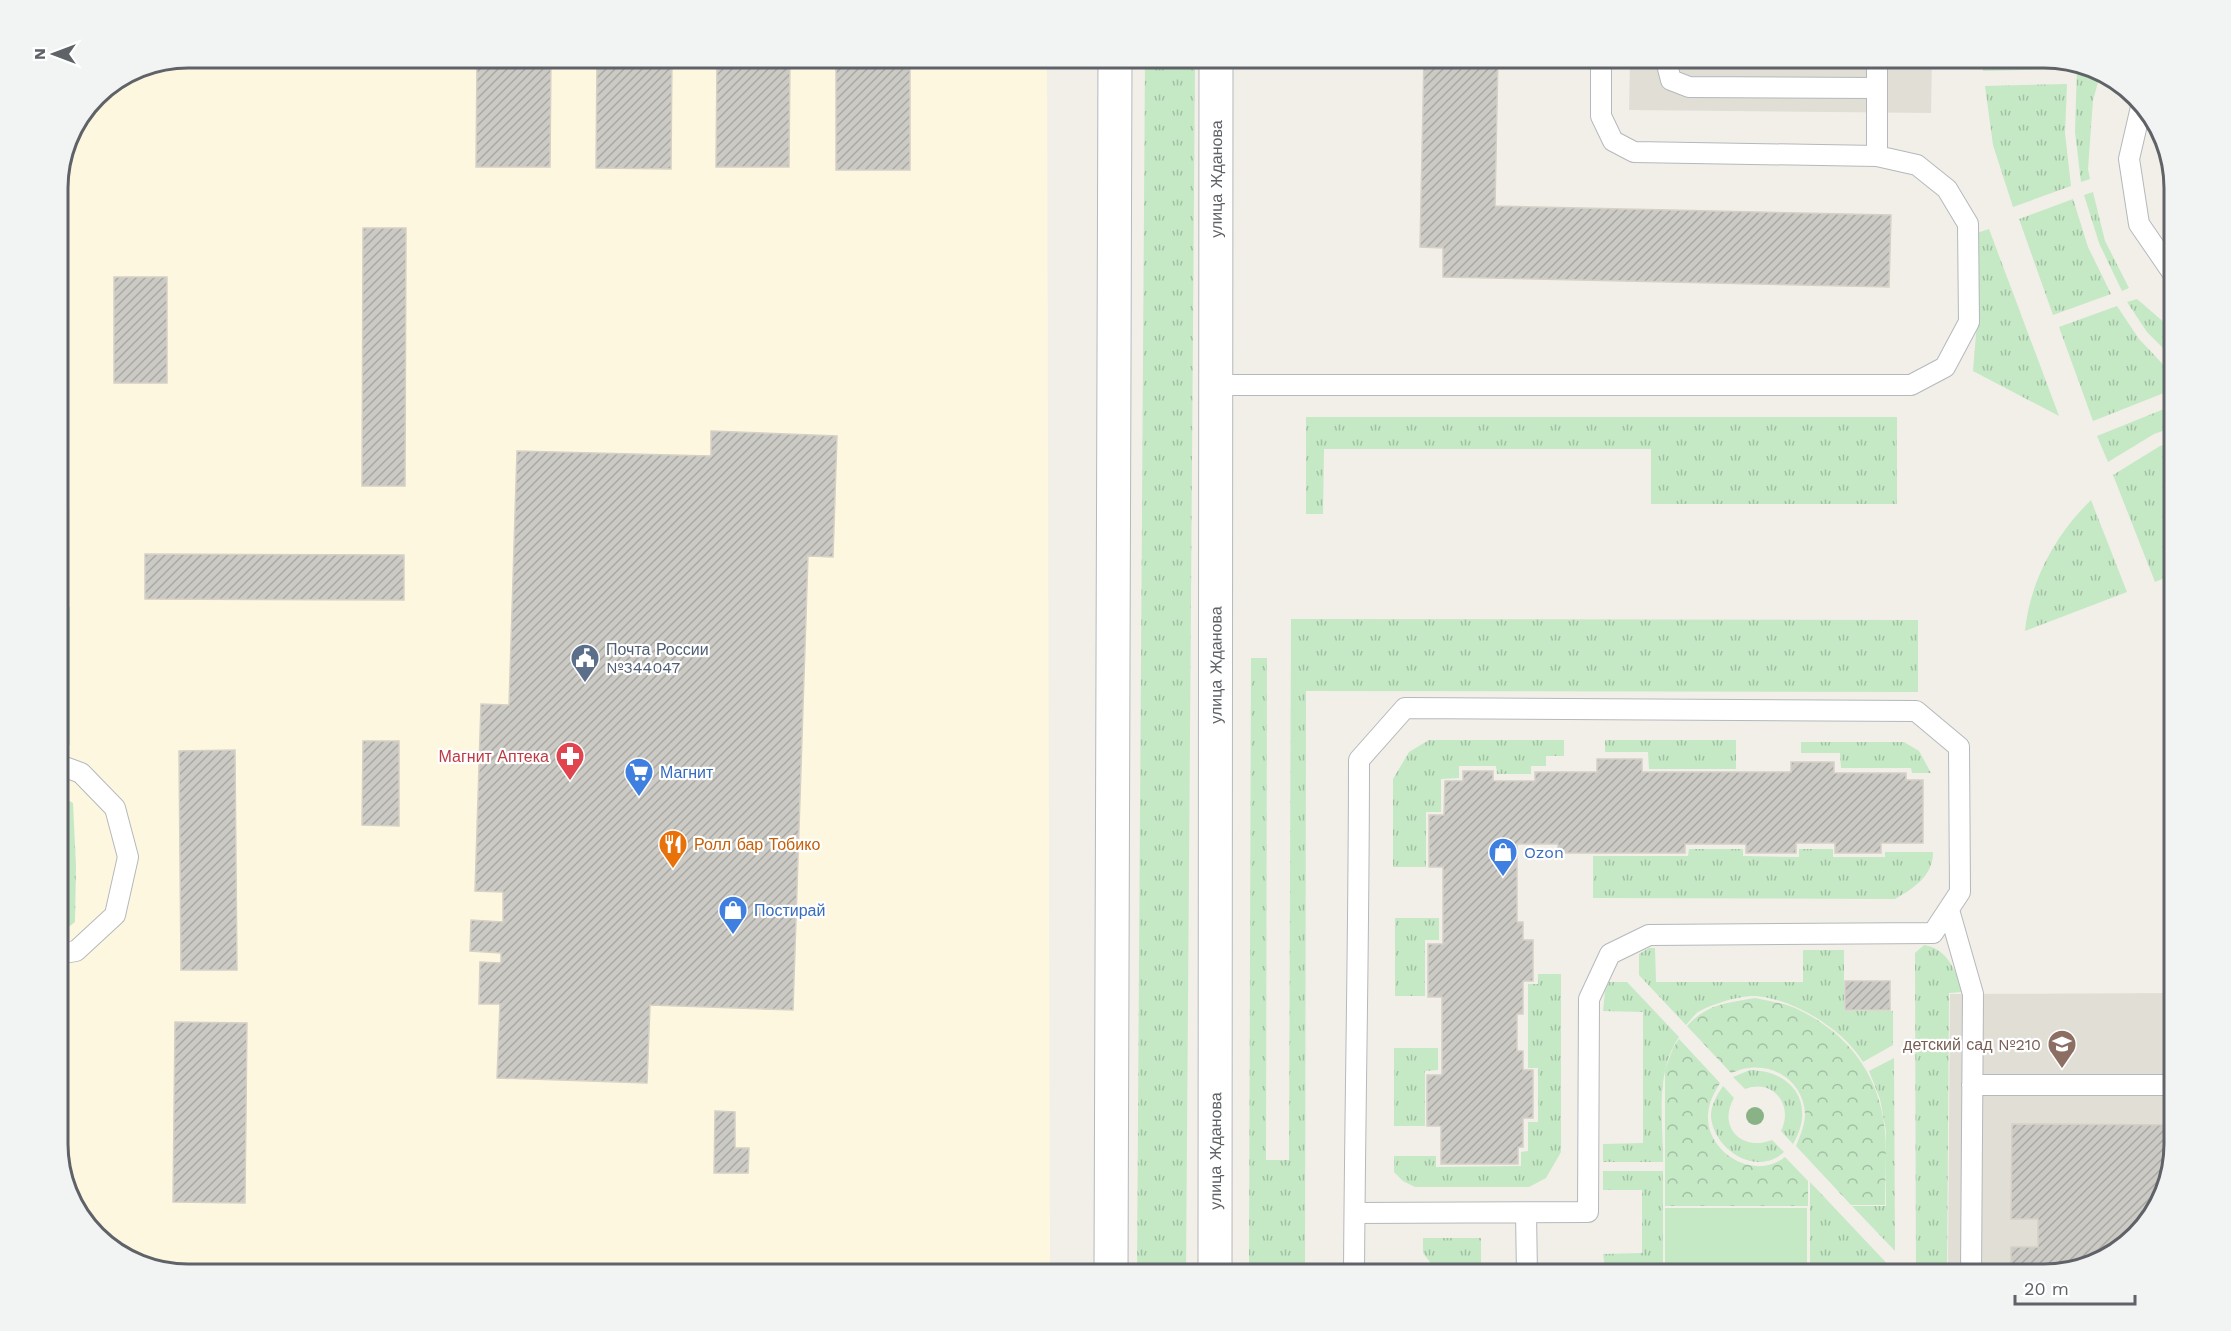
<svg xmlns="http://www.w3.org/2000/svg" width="2231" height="1331" viewBox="0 0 2231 1331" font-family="'Work Sans',sans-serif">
<defs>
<pattern id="grass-tufts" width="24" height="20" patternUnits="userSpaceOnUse" patternTransform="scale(1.5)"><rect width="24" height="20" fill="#c5e8c5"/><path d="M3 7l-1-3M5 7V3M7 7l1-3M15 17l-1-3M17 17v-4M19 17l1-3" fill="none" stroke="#a3c0a4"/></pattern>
<pattern id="forest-crowns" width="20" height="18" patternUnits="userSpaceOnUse" patternTransform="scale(1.5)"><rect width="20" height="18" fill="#c5e8c5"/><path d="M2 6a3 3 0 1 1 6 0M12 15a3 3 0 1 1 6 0" fill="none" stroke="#a3c0a4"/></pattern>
<pattern id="building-hatch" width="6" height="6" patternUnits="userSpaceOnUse" patternTransform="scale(1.5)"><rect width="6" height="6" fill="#cccac5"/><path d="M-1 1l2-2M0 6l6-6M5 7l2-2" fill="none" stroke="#a9a8a4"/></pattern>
</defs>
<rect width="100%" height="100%" fill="#f1efe8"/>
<path fill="#fef7e0" d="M187 57H1047L1050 1274H187L122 1256 75 1209 57 1152V179L67 137 95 95 138 67Z"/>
<path fill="#e1ded6" d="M1630 57H1932L1931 113 1629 110Z
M2174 993V1144L2156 1209 2109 1256 2044 1274H1948L1950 994Z"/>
<path fill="url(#grass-tufts)" d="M1145 57H1195L1186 1274H1137Z
M2077 66 2101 72 2093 100 2088 169 2090 179 2081 182 2075 132Z
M2067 84 2065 133 2071 186 2013 207 1993 145 1985 86Z
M2093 192 2105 241 2129 288 2122 291 2099 243 2084 195Z
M2073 199 2088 247 2111 294 2053 315 2019 219Z
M1989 229 2059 416 1973 371 1977 322V233Z
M2137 299 2174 331V359L2147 332 2127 302Z
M2117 306 2139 339 2174 376V389L2093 421 2059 327Z
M2174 405V427L2154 434 2108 462 2097 436Z
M1306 417H1897V504H1651V449H1324L1323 514H1306Z
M2174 442V451L2165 455 2174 478V574L2155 582 2113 475 2160 446Z
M2091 500 2127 592 2025 631C2030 581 2055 535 2091 500Z
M57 607H70V745H57Z
M1291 619 1918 620V692L1306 691 1305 1274H1249L1251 658H1267L1266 1160H1289Z
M1429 740H1564V756H1546V766H1531V774H1497L1496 766H1459V778L1441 779V812H1426V867H1393V779L1409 752Z
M1605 740H1736V769H1649L1648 752H1605Z
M1801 742H1904L1919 751 1931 773H1912L1911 768H1841L1840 753H1801Z
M57 794 73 803 76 866 75 922 57 936Z
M1689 849H1743V856L1799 857V849H1833V857H1885V852H1933C1933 876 1914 888 1895 899L1593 898V856H1688Z
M1395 918H1439V940H1425V996H1395Z
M1924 945C1948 949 1956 971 1962 992L1949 993 1947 1274H1916L1915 953Z
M1649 948H1655L1656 982H1803V950H1844V1011H1893V1045L1863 1062C1843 1029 1794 999 1756 996 1741 995 1711 1004 1698 1012 1694 1015 1690 1021 1686 1025L1639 975V954Z
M1538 974H1561V1152L1546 1178 1529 1187H1415L1403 1181 1394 1172V1156H1436V1167L1521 1166V1152L1528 1151V1122H1538V1068H1528V984H1538Z
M1609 982H1627L1679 1037C1655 1072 1663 1121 1663 1162H1603V1144L1643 1143V1012L1603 1011 1605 991Z
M64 983 62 1167 57 1152V984Z
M1394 1048H1438V1070L1425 1071V1126H1394Z
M1894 1058 1895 1251 1852 1206H1886V1131L1880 1099 1869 1071Z
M1750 1070C1794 1071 1816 1105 1793 1144L1781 1131C1794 1105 1773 1078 1745 1089L1733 1077Z
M1723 1086 1734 1098C1717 1127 1742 1152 1772 1140L1784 1152C1756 1178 1713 1149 1711 1116 1711 1105 1717 1095 1723 1086Z
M1603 1171H1663V1274H1606L1603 1254 1642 1253V1190H1603Z
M1810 1182 1895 1272V1274H1810Z
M1423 1238H1481V1274H1439L1423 1253Z"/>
<path fill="url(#forest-crowns)" d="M1981 57H2044L2067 63 2065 69 1983 71Z
M1755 998C1768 1001 1783 1003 1795 1008 1847 1032 1879 1073 1885 1131 1887 1155 1885 1181 1885 1205H1851L1796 1146C1800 1136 1805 1125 1805 1114 1804 1085 1778 1064 1749 1068 1743 1068 1737 1071 1731 1073L1687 1026C1707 1004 1727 1003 1755 998Z
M1679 1039 1720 1083C1714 1093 1709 1102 1708 1114 1705 1152 1754 1182 1785 1157L1808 1181V1206H1665V1070L1673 1048Z"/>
<path fill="#c5e8c5" d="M1665 1208H1807V1274H1665Z"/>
<path fill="url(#building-hatch)" stroke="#d6d1c6" stroke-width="1.5" d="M477 57H551L550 167H476Z
M597 57H672L671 169 596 168Z
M717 57H790L789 167H716Z
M836 57H910V170H836Z
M1424 57H1498L1495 206 1891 215 1889 287 1443 277V248L1420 247Z
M363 228H406L405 486H362Z
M114 277H167V383H114Z
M711 431 837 436 833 557 808 556 793 1010 650 1005 647 1083 497 1078 500 1004H479L480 962 501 963V953L470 951 471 920 503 922V892L475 891 481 704 509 705 517 451 711 456Z
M145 554 404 555V600L145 599Z
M363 741H399V826L362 825Z
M235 750 237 970H181L179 751Z
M1597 759H1642V772H1791V762H1834V773H1906V780H1923V843H1881V853H1835V843H1796V853H1746V844H1685V853H1558V844H1517V922H1523V940H1533V981H1523V1014H1517V1051H1523V1070H1533V1118H1523V1147H1518V1164H1441V1126H1427V1075H1442V997H1428V944H1443V867H1429V815H1444L1445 781H1463V771H1493V781H1535V772H1597Z
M1845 981H1890V1010H1845Z
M175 1022 247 1023 245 1203 173 1202Z
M715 1111 735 1112V1148H749L748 1173H714Z
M2012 1124 2174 1125V1144L2156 1209 2109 1256 2044 1274H2011V1247H2038V1219H2011Z"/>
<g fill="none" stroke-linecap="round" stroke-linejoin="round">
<g stroke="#b5b8bc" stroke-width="22">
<path id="lane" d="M1665 57 1671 80 1689 87 1877 88
M1877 57V156
M2141 107 2129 159 2139 224 2174 275
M1215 385H1911L1945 367 1969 322 1968 224 1947 189 1917 165 1877 156 1634 152 1613 141 1601 116V57
M57 764 81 773 115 808 128 857 115 915 76 951 57 954
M1949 910 1973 994 1971 1274
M1972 1085H2174
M1526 1213 1527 1274
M1354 1274C1355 1103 1359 931 1359 760L1405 708 1916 711 1959 747 1960 892 1933 933 1649 935 1610 954 1589 999 1588 1212 1355 1213"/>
</g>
<g stroke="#b5b8bc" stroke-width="35">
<g id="street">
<path d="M1111 1274 1115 57"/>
<path id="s1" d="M1215 1274 1216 57"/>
</g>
</g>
<use href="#lane" stroke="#fff" stroke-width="20"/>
<use href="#street" stroke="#fff" stroke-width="33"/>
</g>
<circle fill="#89b387" cx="1755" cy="1116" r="9"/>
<defs>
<g id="civic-pin" transform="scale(1.5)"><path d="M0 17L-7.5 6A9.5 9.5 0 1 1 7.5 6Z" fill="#5c6f8a" stroke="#fff"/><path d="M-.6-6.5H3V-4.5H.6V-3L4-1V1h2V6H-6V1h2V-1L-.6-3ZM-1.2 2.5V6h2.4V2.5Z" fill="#fff"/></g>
<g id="pharmacy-pin" transform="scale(1.5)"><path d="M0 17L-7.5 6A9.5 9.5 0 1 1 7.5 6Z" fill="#e0444e" stroke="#fff"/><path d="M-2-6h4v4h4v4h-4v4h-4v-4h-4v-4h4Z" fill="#fff"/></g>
<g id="supermarket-pin" transform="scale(1.5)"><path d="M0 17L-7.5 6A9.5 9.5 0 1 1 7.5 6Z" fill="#3f7fe0" stroke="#fff"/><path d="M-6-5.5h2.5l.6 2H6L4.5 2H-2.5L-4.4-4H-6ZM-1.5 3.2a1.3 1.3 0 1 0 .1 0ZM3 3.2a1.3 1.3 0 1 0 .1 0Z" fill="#fff"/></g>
<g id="restaurant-pin" transform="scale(1.5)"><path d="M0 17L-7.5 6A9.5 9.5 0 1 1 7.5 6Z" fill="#e8710a" stroke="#fff"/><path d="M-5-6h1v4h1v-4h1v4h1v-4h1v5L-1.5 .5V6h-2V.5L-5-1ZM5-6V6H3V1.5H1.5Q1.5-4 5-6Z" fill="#fff"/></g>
<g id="shop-pin" transform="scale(1.5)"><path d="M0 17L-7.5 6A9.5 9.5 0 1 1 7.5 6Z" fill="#3f7fe0" stroke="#fff"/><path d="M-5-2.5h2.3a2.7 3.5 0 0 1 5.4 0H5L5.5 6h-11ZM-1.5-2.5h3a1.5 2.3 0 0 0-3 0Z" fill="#fff"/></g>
<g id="school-pin" transform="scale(1.5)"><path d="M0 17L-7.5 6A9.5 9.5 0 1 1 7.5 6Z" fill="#8d6e63" stroke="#fff"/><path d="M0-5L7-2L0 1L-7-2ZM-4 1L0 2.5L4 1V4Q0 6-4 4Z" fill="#fff"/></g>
</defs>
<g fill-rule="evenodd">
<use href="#civic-pin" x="585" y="658"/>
<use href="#pharmacy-pin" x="570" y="756"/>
<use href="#supermarket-pin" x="639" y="772"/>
<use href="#restaurant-pin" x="673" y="844"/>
<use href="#shop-pin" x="1503" y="852"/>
<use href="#shop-pin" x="733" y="910"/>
<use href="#school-pin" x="2062" y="1044"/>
</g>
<g text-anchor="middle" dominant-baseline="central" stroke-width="4.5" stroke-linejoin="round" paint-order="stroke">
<g font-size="16" fill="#5f6368" stroke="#fff">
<text stroke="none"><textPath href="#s1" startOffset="1095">улица Жданова</textPath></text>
<text stroke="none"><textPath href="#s1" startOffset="609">улица Жданова</textPath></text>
<text stroke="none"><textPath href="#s1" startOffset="123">улица Жданова</textPath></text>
</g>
<g font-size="16" fill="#4e5e75" stroke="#fff" text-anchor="start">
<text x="606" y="649">Почта России<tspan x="606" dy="18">№344047</tspan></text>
</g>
<g font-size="16" fill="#be3a42" stroke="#fff" text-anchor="end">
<text x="549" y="756">Магнит Аптека</text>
</g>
<g font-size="16" fill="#366cbe" stroke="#fff" text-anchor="start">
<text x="660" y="772">Магнит</text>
<text x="1524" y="852">Ozon</text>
<text x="754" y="910">Постирай</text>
</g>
<g font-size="16" fill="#c56008" stroke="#fff" text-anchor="start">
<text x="694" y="844">Ролл бар Тобико</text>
</g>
<g font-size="16" fill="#785e54" stroke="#fff" text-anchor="end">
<text x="2041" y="1044">детский сад №210</text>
</g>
</g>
<path d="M0 0H2231V1331H0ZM188 68H2044A120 120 0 0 1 2164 188V1144A120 120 0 0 1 2044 1264H188A120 120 0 0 1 68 1144V188A120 120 0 0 1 188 68Z" fill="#f2f3f3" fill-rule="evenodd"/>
<path fill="none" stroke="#5f6368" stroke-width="3" d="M188 68H2044A120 120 0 0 1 2164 188V1144A120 120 0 0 1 2044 1264H188A120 120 0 0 1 68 1144V188A120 120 0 0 1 188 68Z"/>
<g transform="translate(54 54) rotate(270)" stroke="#ffffff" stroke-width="4.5" paint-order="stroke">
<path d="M0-4.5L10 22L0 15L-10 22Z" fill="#5f6368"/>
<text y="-9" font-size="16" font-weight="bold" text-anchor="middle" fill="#5f6368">N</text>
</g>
<path d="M2015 1295v9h120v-9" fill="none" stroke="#5f6368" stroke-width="3"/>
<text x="2024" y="1295" font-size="18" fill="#5f6368" stroke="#ffffff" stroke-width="4.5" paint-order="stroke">20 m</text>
</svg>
